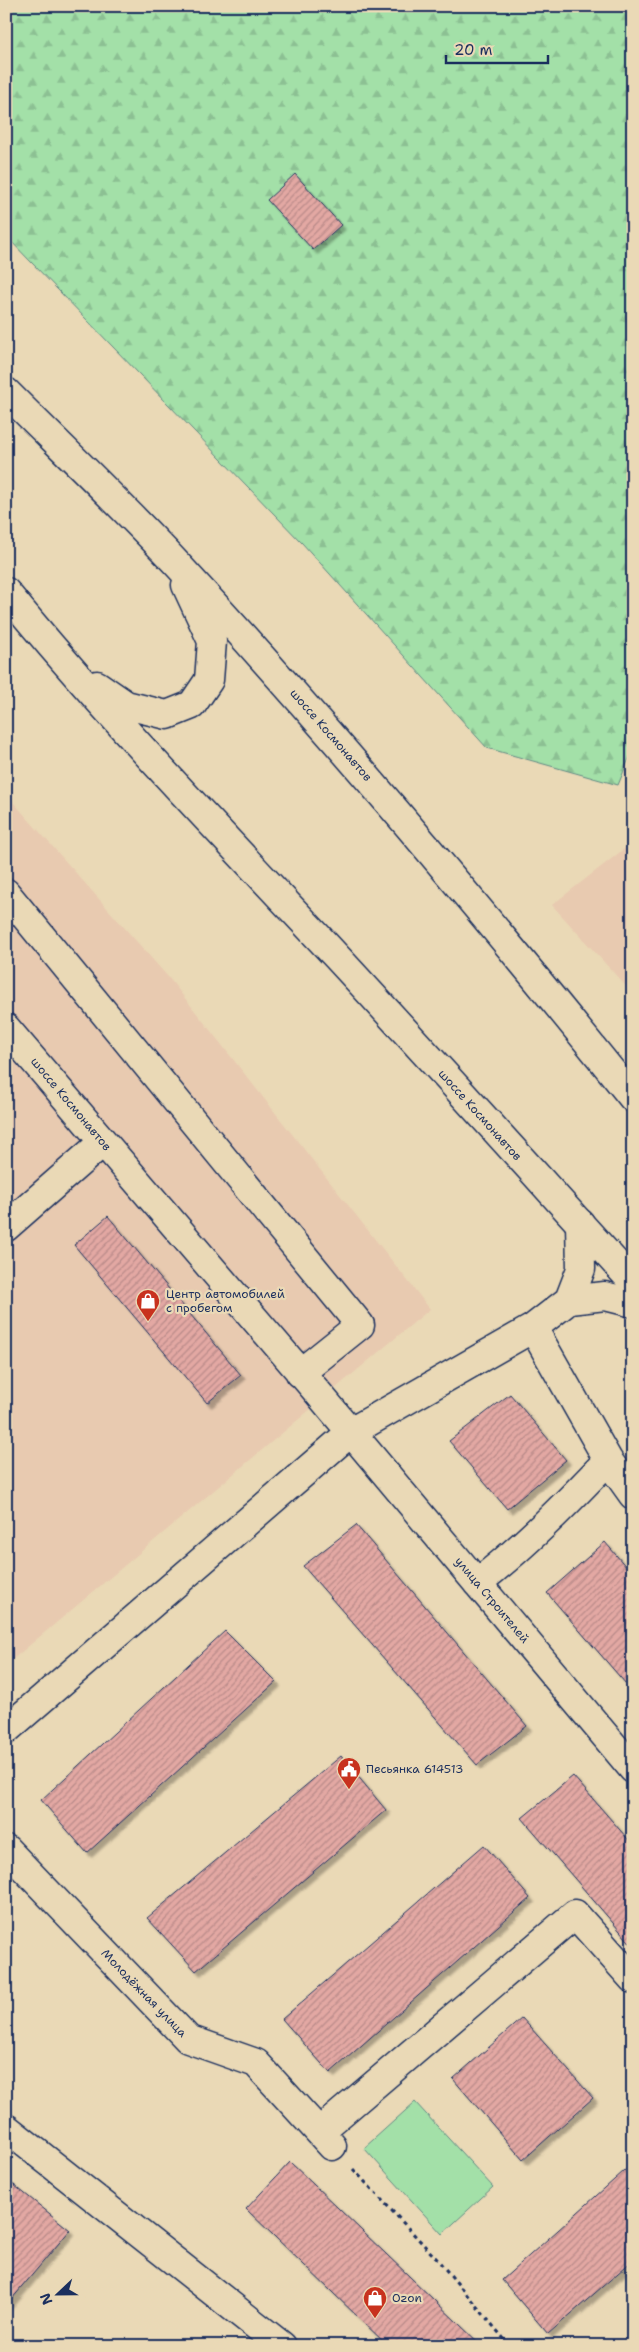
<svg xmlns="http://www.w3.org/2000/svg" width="639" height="2352" viewBox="0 0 639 2352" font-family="'Shantell Sans',sans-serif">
<defs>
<pattern id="forest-firs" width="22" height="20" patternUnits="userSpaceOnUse" patternTransform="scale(1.25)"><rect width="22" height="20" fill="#a3e0a8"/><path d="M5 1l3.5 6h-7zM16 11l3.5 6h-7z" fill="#8cc093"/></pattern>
<pattern id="building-hatch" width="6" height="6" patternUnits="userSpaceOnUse" patternTransform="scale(1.25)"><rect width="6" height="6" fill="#e3a8a3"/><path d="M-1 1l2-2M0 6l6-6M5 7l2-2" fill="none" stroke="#b78988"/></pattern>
<filter id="shadow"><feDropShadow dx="4.5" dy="4.5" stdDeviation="1" flood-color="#0004"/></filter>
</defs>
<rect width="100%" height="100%" fill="#ead9b6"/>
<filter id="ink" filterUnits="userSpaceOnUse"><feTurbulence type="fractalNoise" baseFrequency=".02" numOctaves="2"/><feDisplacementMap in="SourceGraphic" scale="10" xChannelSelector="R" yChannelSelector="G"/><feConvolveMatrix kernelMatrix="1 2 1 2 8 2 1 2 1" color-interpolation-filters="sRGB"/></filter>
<g filter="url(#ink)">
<path fill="#e8cab0" d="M6 794 169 978 430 1309 6 1665Z
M633 842V994L552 905Z"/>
<path fill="#a3e0a8" stroke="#5f8883" d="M415 2102 493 2187 442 2234 364 2148Z"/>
<path fill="url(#forest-firs)" stroke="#5f8883" d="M6 6H633V749L618 785 487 748 302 543 6 236Z"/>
<path fill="url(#building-hatch)" stroke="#1b2f5e" filter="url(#shadow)" d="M295 174 341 225 313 250 267 200Z
M108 1216 241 1375 207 1403 74 1245Z
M510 1394 566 1460 507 1509 449 1441Z
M356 1525 527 1726 477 1765 303 1566Z
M605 1542 633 1575V1692L547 1593Z
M225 1631 276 1682 87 1853 41 1800Z
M341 1756 386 1810 196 1971 147 1918Z
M573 1776 633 1845V1946L522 1818Z
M484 1845 530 1898 330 2073 282 2019Z
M522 2018 593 2098 523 2160 453 2079Z
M290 2162 482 2346H388L246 2209Z
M633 2163V2260L548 2334 502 2280Z
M9 2181 70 2230 6 2306V2184Z"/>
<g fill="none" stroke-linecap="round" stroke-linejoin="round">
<g stroke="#1b2f5e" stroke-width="31">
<path id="minor" d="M6 893 360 1325 300 1373
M6 1028 319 1394 633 1769
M6 1227 103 1142
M569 1300 581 1269 580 1223
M608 1460 633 1495
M477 1583C524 1547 567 1503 608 1460L533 1328
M6 1730 351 1432 533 1328 569 1300 605 1296 633 1303
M6 1849 188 2039 256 2063 332 2146
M6 2128 282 2346
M319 2132 575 1914 633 1979"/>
</g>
<g stroke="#1b2f5e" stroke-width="31">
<path id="major" d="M6 392C63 449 122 505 177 564 336 736 486 915 633 1098
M6 592C110 719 224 836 336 956 436 1064 534 1173 633 1282
M97 685 126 705 167 715 192 705 209 680 212 641 186 585"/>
</g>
<path stroke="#1b2f5e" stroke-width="3" stroke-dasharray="4 4" stroke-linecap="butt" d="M353 2169 436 2258 510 2346"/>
<use href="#minor" stroke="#ead9b6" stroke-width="28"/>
<use href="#major" stroke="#ead9b6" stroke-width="28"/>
</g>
</g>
<defs>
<g id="shop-pin" transform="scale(1.25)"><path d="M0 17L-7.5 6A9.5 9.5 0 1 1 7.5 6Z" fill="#c8321e" stroke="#ead9b6"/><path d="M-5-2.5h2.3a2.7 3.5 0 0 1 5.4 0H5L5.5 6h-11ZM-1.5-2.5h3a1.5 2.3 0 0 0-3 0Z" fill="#fff"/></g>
<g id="civic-pin" transform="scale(1.25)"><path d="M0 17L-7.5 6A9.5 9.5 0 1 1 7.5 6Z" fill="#c8321e" stroke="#ead9b6"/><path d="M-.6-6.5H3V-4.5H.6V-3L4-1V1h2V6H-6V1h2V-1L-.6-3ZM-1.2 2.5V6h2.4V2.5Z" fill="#fff"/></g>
</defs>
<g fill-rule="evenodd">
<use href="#shop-pin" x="148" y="1301"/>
<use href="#civic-pin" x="349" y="1769"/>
<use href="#shop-pin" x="375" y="2298"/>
</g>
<g text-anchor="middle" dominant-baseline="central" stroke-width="4.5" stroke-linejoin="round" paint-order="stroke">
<g font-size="12" fill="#1b2f5e" stroke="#ead9b6">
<text transform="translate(331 735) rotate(49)">шоссе Космонавтов</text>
<text transform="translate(71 1104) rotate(50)">шоссе Космонавтов</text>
<text transform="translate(480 1115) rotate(48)">шоссе Космонавтов</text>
<text transform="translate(492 1600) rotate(50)">улица Строителей</text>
<text transform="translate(144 1993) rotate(46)">Молодёжная улица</text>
</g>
<g font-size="12" fill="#1b2f5e" stroke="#ead9b6" text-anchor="start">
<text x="166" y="1294">Центр автомобилей<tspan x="166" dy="14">с пробегом</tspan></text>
<text x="366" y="1769">Песьянка 614513</text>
<text x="392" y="2298">Ozon</text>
</g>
</g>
<rect width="639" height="2352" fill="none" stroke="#ead9b6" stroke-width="25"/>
<rect x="12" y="12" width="614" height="2327" fill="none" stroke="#1b2f5e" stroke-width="2" filter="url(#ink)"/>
<g transform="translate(58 2294) rotate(248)" stroke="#ead9b6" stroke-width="4" paint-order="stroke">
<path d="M0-4L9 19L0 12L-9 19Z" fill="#1b2f5e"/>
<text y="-8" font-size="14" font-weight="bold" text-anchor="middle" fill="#1b2f5e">N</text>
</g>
<path d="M446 55v8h102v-8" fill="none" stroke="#1b2f5e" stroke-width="2.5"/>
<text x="454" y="55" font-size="15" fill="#1b2f5e" stroke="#ead9b6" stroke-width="4" paint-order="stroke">20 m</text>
</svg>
